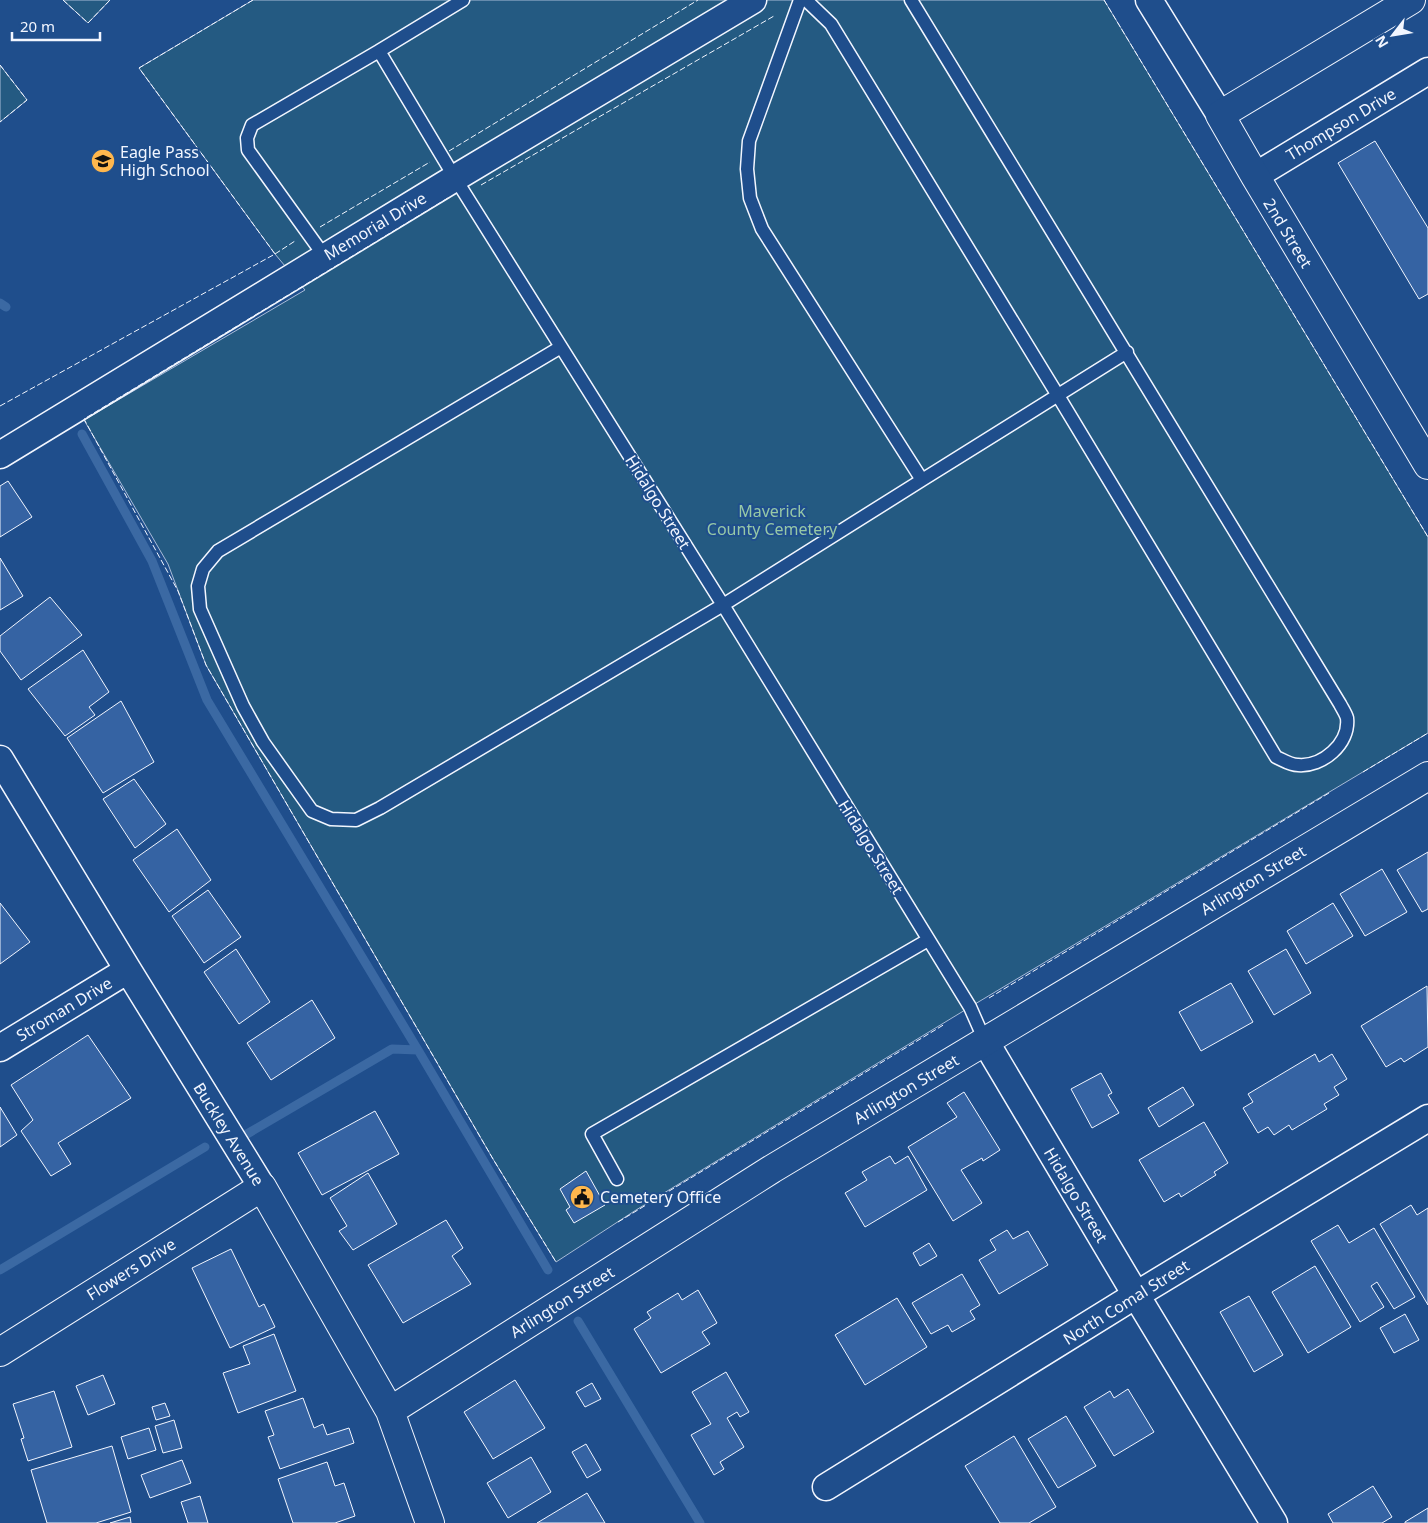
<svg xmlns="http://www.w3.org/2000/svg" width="1428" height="1523" viewBox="0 0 1428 1523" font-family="'Noto Sans',sans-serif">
<rect width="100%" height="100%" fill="#1f4e8c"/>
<path fill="#245a82" stroke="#a8bbd7" d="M63 0H110L88 23Z
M253 0H1104L1428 537V733L970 1007 636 1210 556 1262 493 1159 206 665 168 564 84 420 305 290 275 254 139 68Z
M0 65 27 100 0 122Z"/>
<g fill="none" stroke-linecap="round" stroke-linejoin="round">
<path stroke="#3b69a3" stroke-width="9" d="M0 303 6 307
M82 434 152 561 207 700 418 1050 548 1270
M247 1134 392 1049 418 1050
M0 1270 205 1147
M578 1321 700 1523"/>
</g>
<path fill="#3563a3" stroke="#f2f6ff" d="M1375 141 1428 228V294L1419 299 1338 163Z
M8 481 32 517 0 537V486Z
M0 558 23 596 0 610Z
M50 597 82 635 21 680 0 651V636Z
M83 650 109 692 89 707 95 715 65 736 28 689Z
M121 701 154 762 103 793 67 738Z
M134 779 166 824 135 848 103 799Z
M177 829 211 880 169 912 133 860Z
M1428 852V909L1422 912 1397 870Z
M1382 869 1407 912 1365 936 1340 894Z
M208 890 241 937 204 963 172 916Z
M0 903 30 942 0 964Z
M1333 903 1353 936 1306 964 1287 931Z
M236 949 270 1002 239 1024 204 972Z
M1286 949 1311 993 1274 1015 1248 971Z
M1231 983 1253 1022 1201 1051 1179 1012Z
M1427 986 1428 1047 1404 1062 1401 1058 1386 1067 1361 1026Z
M312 1000 335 1038 271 1080 247 1043Z
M88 1035 131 1098 58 1143 71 1164 51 1176 21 1131 33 1120 11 1085Z
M1315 1054 1319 1062 1332 1054 1347 1079 1334 1087 1339 1095 1324 1104 1327 1109 1292 1130 1289 1125 1274 1135 1268 1127 1258 1133 1243 1108 1253 1102 1248 1094Z
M1101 1073 1112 1093 1108 1095 1119 1113 1092 1128 1071 1089Z
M1183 1087 1194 1105 1159 1127 1148 1108Z
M964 1092 1000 1150 983 1161 982 1158 961 1170 982 1203 953 1221 908 1147 957 1117 947 1103Z
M0 1107 17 1135 0 1147Z
M375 1111 399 1154 322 1195 298 1153Z
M1204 1122 1228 1163 1214 1172 1216 1175 1181 1197 1179 1193 1164 1202 1139 1160Z
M890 1156 895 1164 908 1156 927 1190 865 1227 845 1193 867 1180 862 1172Z
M586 1171 605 1205 574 1223 566 1210 570 1207 560 1189Z
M368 1173 397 1224 353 1250 339 1231 347 1226 330 1198Z
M1411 1205 1417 1215 1428 1208V1305L1380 1224Z
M446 1220 463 1248 452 1256 471 1284 403 1323 368 1265Z
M1338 1225 1349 1243 1374 1228 1415 1297 1394 1309 1377 1282 1371 1286 1384 1307 1360 1322 1311 1241Z
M1007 1230 1013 1239 1028 1231 1048 1265 999 1294 979 1260 996 1250 990 1240Z
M929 1243 937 1256 920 1266 913 1253Z
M231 1249 259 1307 264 1304 275 1327 230 1348 192 1268Z
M1315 1266 1351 1327 1308 1353 1272 1292Z
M962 1274 980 1305 970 1311 975 1319 952 1332 948 1325 931 1334 912 1303Z
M698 1290 717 1323 702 1332 710 1344 661 1373 634 1329 651 1318 647 1312 678 1293 682 1300Z
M1249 1296 1283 1355 1254 1372 1220 1312Z
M897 1298 927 1347 865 1385 835 1335Z
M1405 1314 1419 1340 1394 1353 1380 1328Z
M274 1334 296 1391 238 1413 223 1373 250 1364 243 1346Z
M726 1372 749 1412 740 1417 737 1412 727 1418 744 1447 720 1462 724 1469 714 1475 691 1435 711 1424 692 1392Z
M103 1375 115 1404 88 1415 76 1386Z
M515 1380 545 1428 493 1459 464 1412Z
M592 1383 601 1399 585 1407 576 1392Z
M1128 1389 1154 1432 1114 1456 1084 1407 1110 1391 1114 1398Z
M54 1391 72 1447 28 1461 21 1439 24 1438 13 1404Z
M303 1398 314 1428 323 1424 327 1435 349 1428 354 1443 280 1469 268 1437 274 1435 265 1411Z
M165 1403 170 1416 156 1420 152 1407Z
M1066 1416 1096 1466 1058 1488 1028 1439Z
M174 1420 182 1448 163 1453 155 1426Z
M149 1428 156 1450 128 1459 121 1437Z
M1014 1436 1056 1507 1029 1523H1000L965 1466Z
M586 1444 601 1470 587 1478 572 1452Z
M112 1446 131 1512 96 1523H47L31 1470Z
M531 1457 551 1492 508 1518 487 1483Z
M182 1460 191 1483 150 1498 141 1475Z
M327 1462 335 1486 344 1483 355 1516 335 1523H293L278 1479Z
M1373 1486 1392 1517 1382 1523H1333L1328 1514Z
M587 1493 605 1523H537Z
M200 1496 208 1523H188L181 1502Z
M1428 1508V1523H1405V1522Z
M130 1517 131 1523H110Z"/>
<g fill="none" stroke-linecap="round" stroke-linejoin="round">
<g stroke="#f2f6ff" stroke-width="15">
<path id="service" d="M463 0 379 51 455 178 723 605 970 1007 985 1041
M806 0 831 24 1057 394 1276 757C1283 760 1290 765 1298 765 1322 767 1350 744 1347 718 1346 714 1342 708 1340 704L911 0
M325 257 248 150 247 138 252 125 379 51
M561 347 218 551 203 569 198 586 200 609 243 706 263 742 312 811 331 819 356 820 380 808 723 605 922 480 762 229 750 198 747 169 749 141 800 0
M922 480 1127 352
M617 1179 592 1134 928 940"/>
</g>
<g stroke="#f2f6ff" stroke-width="29">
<path id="minor" d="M1149 0 1220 115
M1255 176 1428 71
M0 455 455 178 753 0
M0 759 128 970 262 1187
M985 1041 1136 1295 1274 1523
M0 1048 128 970
M826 1487 1136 1295 1428 1118"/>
</g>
<g stroke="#f2f6ff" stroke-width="30">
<path id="tertiary" d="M1411 0 1220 115 1255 176 1428 465
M0 1352 262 1187 390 1411 430 1523
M390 1411 772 1169 1428 776"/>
</g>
<use href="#service" stroke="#1f4e8c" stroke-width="12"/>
<use href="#minor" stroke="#1f4e8c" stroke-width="26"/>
<use href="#tertiary" stroke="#1f4e8c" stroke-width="28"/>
<path stroke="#f2f6ff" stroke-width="1" stroke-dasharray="6 2.5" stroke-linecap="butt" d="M63 0 88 23 110 0
M1104 0 1428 537
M0 65 27 100 0 122
M449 151 698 0
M481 185 774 16
M448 198 84 419 178 591 206 665 493 1159 556 1262
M320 227 430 162
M275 254 295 241
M0 406 275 254 139 68 253 0
M1363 772 1428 733
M989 998 1329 793
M618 1222 945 1024"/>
</g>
<defs>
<g id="school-disc" transform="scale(1.25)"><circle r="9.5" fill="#ffb74d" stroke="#1f4e8c"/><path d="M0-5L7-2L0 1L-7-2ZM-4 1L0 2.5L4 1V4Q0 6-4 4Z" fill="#111"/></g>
<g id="civic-disc" transform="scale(1.25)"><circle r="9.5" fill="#ffb74d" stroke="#1f4e8c"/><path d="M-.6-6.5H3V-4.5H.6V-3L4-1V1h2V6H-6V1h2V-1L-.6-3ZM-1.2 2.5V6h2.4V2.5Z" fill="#111"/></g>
</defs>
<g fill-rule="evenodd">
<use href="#school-disc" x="103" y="161"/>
<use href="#civic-disc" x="582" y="1197"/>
</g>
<g text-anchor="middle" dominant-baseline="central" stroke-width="4" stroke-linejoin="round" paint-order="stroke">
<g font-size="16" fill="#f2f6ff" stroke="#1f4e8c">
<text transform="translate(1341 124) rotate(-31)">Thompson Drive</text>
<text transform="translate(375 226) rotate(-31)">Memorial Drive</text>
<text transform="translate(1288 233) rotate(59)">2nd Street</text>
<text transform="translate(658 502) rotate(58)">Hidalgo Street</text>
<text transform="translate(871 847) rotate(58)">Hidalgo Street</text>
<text transform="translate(1253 880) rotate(-31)">Arlington Street</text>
<text transform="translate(64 1009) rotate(-31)">Stroman Drive</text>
<text transform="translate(906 1089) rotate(-31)">Arlington Street</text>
<text transform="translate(229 1134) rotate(58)">Buckley Avenue</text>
<text transform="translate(1076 1195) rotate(59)">Hidalgo Street</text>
<text transform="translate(131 1269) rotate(-32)">Flowers Drive</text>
<text transform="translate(562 1302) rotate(-32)">Arlington Street</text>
<text transform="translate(1126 1302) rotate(-32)">North Comal Street</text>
</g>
<g font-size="16" fill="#f2f6ff" stroke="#1f4e8c" text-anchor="start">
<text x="120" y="152">Eagle Pass<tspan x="120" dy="18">High School</tspan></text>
<text x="600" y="1197">Cemetery Office</text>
</g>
<g font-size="16" fill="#97c8a6" stroke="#1f4e8c">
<text x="772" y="511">Maverick<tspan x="772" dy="18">County Cemetery</tspan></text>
</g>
</g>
<g transform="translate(1393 35) rotate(239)" stroke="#1f4e8c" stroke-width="4" paint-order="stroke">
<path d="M0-4L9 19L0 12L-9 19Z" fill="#f2f6ff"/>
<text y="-8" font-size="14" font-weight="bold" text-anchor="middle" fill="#f2f6ff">N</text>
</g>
<path d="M12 32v8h88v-8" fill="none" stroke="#f2f6ff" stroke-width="2.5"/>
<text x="20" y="32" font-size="15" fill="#f2f6ff" stroke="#1f4e8c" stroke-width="4" paint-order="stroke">20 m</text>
</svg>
